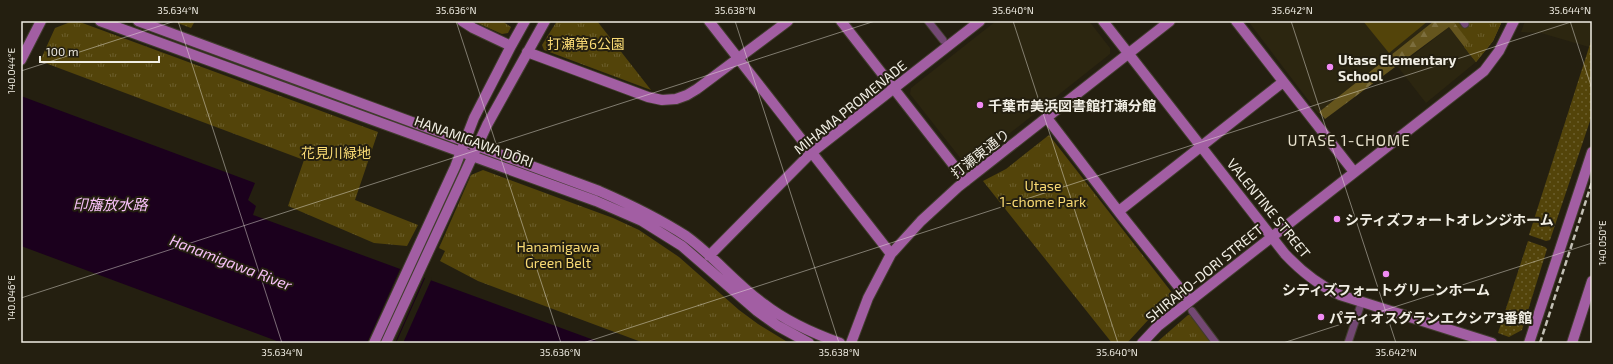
<svg xmlns="http://www.w3.org/2000/svg" width="1613" height="364" viewBox="0 0 1613 364" font-family="'Exo 2','Noto Sans JP',sans-serif">
<defs>
<pattern id="grass-dots" width="8" height="8" patternUnits="userSpaceOnUse"><rect width="8" height="8" fill="#53440a"/><path d="M2 2h.1M6 6h.1" fill="none" stroke="#6c5f2e" stroke-width="1.8" stroke-linecap="round"/></pattern>
<pattern id="forest-firs" width="22" height="20" patternUnits="userSpaceOnUse"><rect width="22" height="20" fill="#65551d"/><path d="M5 1l3.5 6h-7zM16 11l3.5 6h-7z" fill="#7c6e3e"/></pattern>
<pattern id="park-tufts" width="24" height="20" patternUnits="userSpaceOnUse"><rect width="24" height="20" fill="#53440a"/><path d="M3 7l-1-3M5 7V3M7 7l1-3M15 17l-1-3M17 17v-4M19 17l1-3" fill="none" stroke="#6c5f2e"/></pattern>
</defs>
<rect width="100%" height="100%" fill="#241f10"/>
<path fill="#2c2610" d="M996 21H1089L1110 48V54L971 164H965L910 94 911 88Z
M1248 21H1434L1318 113Z
M1525 21H1592V38L1589 47 1541 33 1521 32Z
M1449 27 1476 62 1426 103 1398 67Z"/>
<path fill="url(#grass-dots)" d="M172 21H195L191 28Z
M1592 38V115L1550 240 1546 241 1529 235Z
M1528 241 1545 247 1547 249 1522 330 1509 337 1498 333Z"/>
<path fill="url(#forest-firs)" d="M1434 21H1502L1493 41 1476 62 1449 27 1325 119 1319 112Z"/>
<path fill="url(#park-tufts)" d="M73 21H77L378 132 355 200 418 225 407 246 374 243 288 206 304 160 40 61 55 28Z
M473 21H502L511 27 508 33 502 34Z
M557 21H597L651 90 544 50 542 45Z
M1453 21H1502L1493 41 1476 62 1464 47 1469 42Z
M1049 135 1173 294V301L1149 319 1127 343H1112L983 181 1006 169Z
M483 170 613 218 639 230 679 257 739 310 758 324 789 343H644L478 281 440 261 445 251 439 248 471 175Z
M1188 315H1190L1212 343H1156Z"/>
<path fill="#53440a" d="M1363 21H1428L1389 53Z"/>
<path fill="#1b001d" d="M21 96 255 183 248 200 256 206 253 215 602 343H282L21 246Z"/>
<path fill="#241f10" d="M401 267 425 276 395 343H367Z
M426 276 432 278 403 343H396Z"/>
<g fill="none" stroke-linecap="round" stroke-linejoin="round">
<g stroke="#413c2e" stroke-width="9">
<path id="street" d="M928 21 943 40
M1463 21 1465 24
M1192 311 1216 343
M1348 343 1360 307"/>
</g>
<g stroke="#413c2e" stroke-width="12">
<path id="secondary" d="M100 21 596 201 642 221 682 246 757 311 778 326 809 343
M138 21 599 191C629 204 658 218 686 236 714 256 736 284 764 304 787 322 812 333 840 343
M462 21 473 28 511 46
M709 21 891 254
M841 21 966 181
M1103 21 1285 254C1301 271 1318 285 1340 295L1492 343
M1236 21 1354 172
M527 52 648 97 662 100 676 99 687 95 697 89 788 21
M21 60 41 21
M1047 118 1122 216 1190 301
M1119 211 1283 82
M709 256 811 153 980 21
M374 343 455 167 474 118 511 46 525 21
M386 343 487 125 545 21
M851 343 868 298 891 254 921 221 958 187 1170 21
M1142 343 1158 326 1484 71 1499 51 1514 21
M1529 343 1592 152
M1572 343 1592 281"/>
</g>
<use href="#street" stroke="#734873" stroke-width="7"/>
<use href="#secondary" stroke="#a25ea3" stroke-width="10"/>
<path stroke="#c3c0b5" stroke-width="2.5" stroke-dasharray="6 3" stroke-linecap="butt" d="M1540 343 1592 182"/>
</g>
<path fill="none" stroke="#f1eee4" stroke-width="1" stroke-opacity="0.45" d="M178 21 282 343M456 21 561 343M735 21 839 343M1013 21 1118 343M1291 21 1396 343M1570 21 1592 89M21 71 175 21M21 298 875 21M583 343 1574 21M1283 343 1592 243"/>
<g fill="#f18af4" stroke="#241f10" stroke-width="1.5">
<circle cx="1330" cy="67" r="4"/>
<circle cx="980" cy="105" r="4"/>
<circle cx="1337" cy="219" r="4"/>
<circle cx="1386" cy="274" r="4"/>
<circle cx="1321" cy="317" r="4"/>
</g>
<g text-anchor="middle" dominant-baseline="central" stroke-width="4" stroke-linejoin="round" paint-order="stroke">
<g font-size="14" fill="#f9da74" stroke="#241f10">
<text x="586" y="43">打瀬第6公園</text>
<text x="336" y="152">花見川緑地</text>
<text x="1043" y="185">Utase<tspan x="1043" dy="16">1-chome Park</tspan></text>
<text x="558" y="246">Hanamigawa<tspan x="558" dy="16">Green Belt</tspan></text>
</g>
<g font-size="14" font-weight="bold" fill="#f1eee4" stroke="#241f10" text-anchor="start">
<text x="1338" y="59">Utase Elementary<tspan x="1338" dy="16">School</tspan></text>
<text x="988" y="105">千葉市美浜図書館打瀬分館</text>
<text x="1345" y="219">シティズフォートオレンジホーム</text>
<text x="1386" y="289" text-anchor="middle">シティズフォートグリーンホーム</text>
<text x="1329" y="317">パティオスグランエクシア3番館</text>
</g>
<g font-size="14" fill="#f1eee4" stroke="#241f10">
<text transform="translate(850 107) rotate(-39)">MIHAMA PROMENADE</text>
<text transform="translate(474 141) rotate(20)">HANAMIGAWA DŌRI</text>
<text transform="translate(980 153) rotate(-38)">打瀬東通り</text>
<text transform="translate(1269 208) rotate(51)">VALENTINE STREET</text>
<text transform="translate(1204 273) rotate(-39)">SHIRAHO-DORI STREET</text>
</g>
<g font-size="15" letter-spacing="1" fill="#e7e1cd" stroke="#241f10">
<text x="1349" y="140">UTASE 1-CHOME</text>
</g>
<g font-size="15" font-style="italic" fill="#f8c1f8" stroke="#241f10">
<text x="110" y="204">印旛放水路</text>
<text transform="translate(231 262) rotate(21)">Hanamigawa River</text>
</g>
</g>
<rect width="1613" height="364" fill="none" stroke="#241f10" stroke-width="44"/>
<path d="M40 56v6h119v-6" fill="none" stroke="#f1eee4" stroke-width="2"/>
<text x="46" y="56" font-size="12" fill="#f1eee4" stroke="#241f10" stroke-width="3" paint-order="stroke">100 m</text>
<rect x="22" y="22" width="1569" height="320" fill="none" stroke="#f1eee4" stroke-width="1.5"/>
<g font-size="10" text-anchor="middle" fill="#f1eee4">
<text x="178" y="14">35.634°N</text>
<text x="456" y="14">35.636°N</text>
<text x="735" y="14">35.638°N</text>
<text x="1013" y="14">35.640°N</text>
<text x="1292" y="14">35.642°N</text>
<text x="1570" y="14">35.644°N</text>
<text transform="translate(11 71) rotate(-90)" y="4">140.044°E</text>
<text transform="translate(1602 243) rotate(-90)" y="4">140.050°E</text>
<text transform="translate(11 298) rotate(-90)" y="4">140.046°E</text>
<text x="282" y="356">35.634°N</text>
<text x="560" y="356">35.636°N</text>
<text x="839" y="356">35.638°N</text>
<text x="1117" y="356">35.640°N</text>
<text x="1396" y="356">35.642°N</text>
</g>
</svg>
